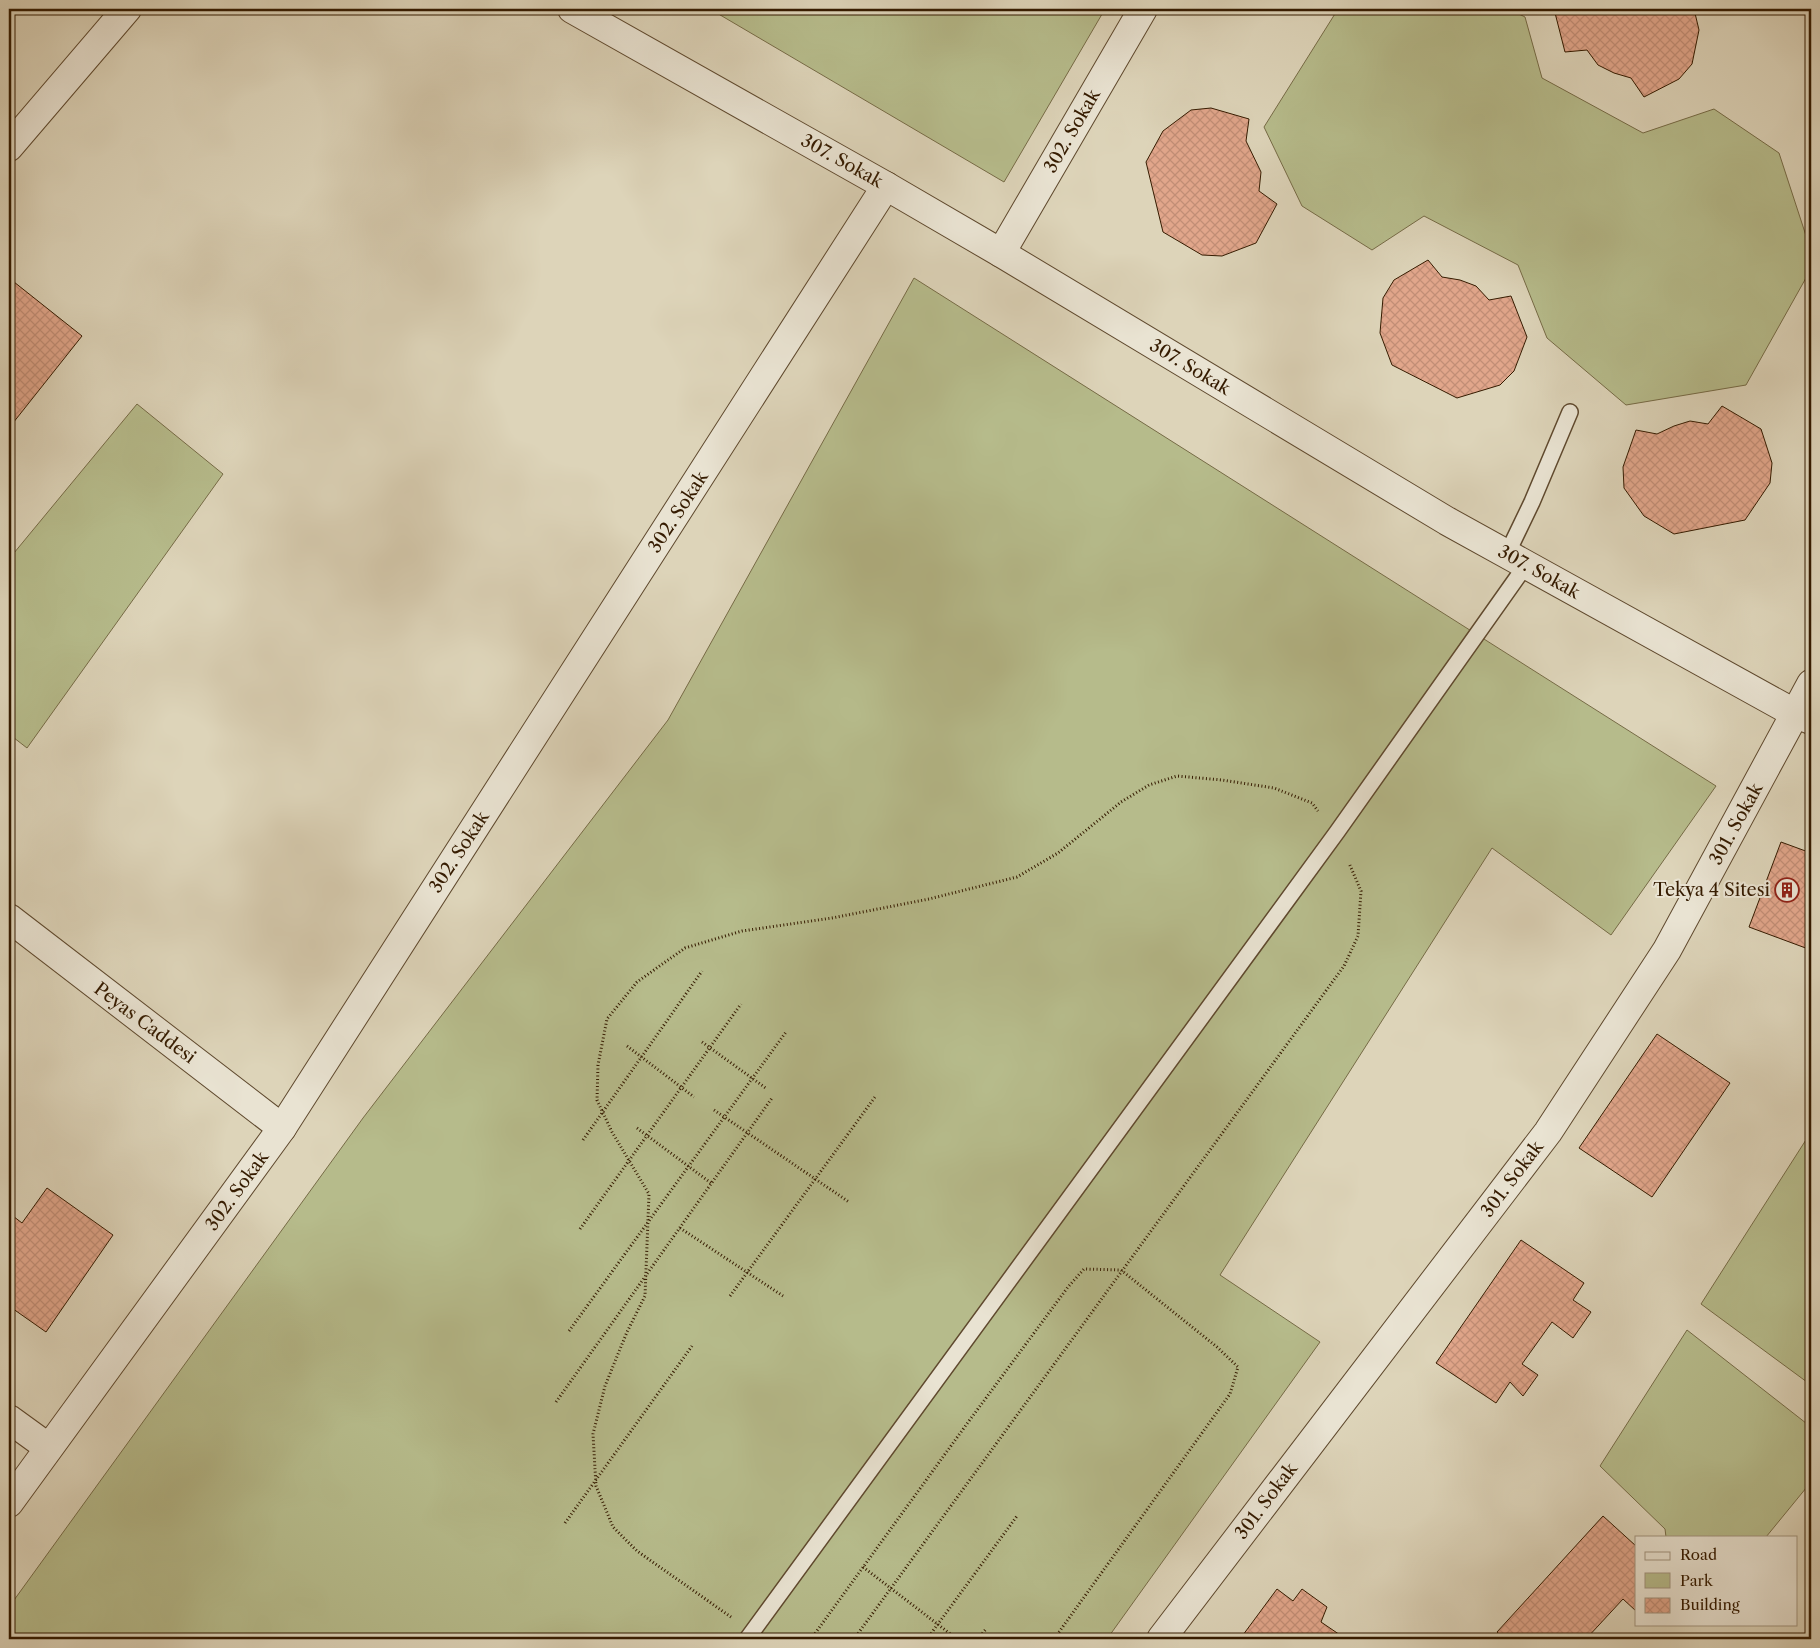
<svg xmlns="http://www.w3.org/2000/svg" width="1820" height="1648" viewBox="0 0 1820 1648" font-family="'Libre Caslon Text',serif">
<defs>
<pattern id="building-cross-hatch" width="8" height="8" patternUnits="userSpaceOnUse" patternTransform="scale(1.25)"><rect width="8" height="8" fill="#e1a68b"/><path d="M0 0l8 8M0 8l8-8" fill="none" stroke="#c28e76"/></pattern>
</defs>
<rect width="100%" height="100%" fill="#ddd4b9"/>
<filter id="stains"><feTurbulence type="fractalNoise" baseFrequency=".004" numOctaves="4"/><feColorMatrix values="0 0 0 0 .2 0 0 0 0 .09 0 0 0 0 .02 0 0 0 .5 -.17"/></filter>
<radialGradient id="worn" r=".72"><stop offset=".6" stop-color="#630" stop-opacity="0"/><stop offset="1" stop-color="#630" stop-opacity=".3"/></radialGradient>
<path fill="#b6bb8b" stroke="#766b46" d="M710 9H1105L1004 182Z
M1338 9H1509L1525 17 1542 78 1643 133 1714 109 1779 153 1811 251V269L1746 385 1626 405 1547 338 1518 265 1424 216 1372 250 1302 206 1264 127Z
M914 278 1716 786 1611 935 1492 848 1220 1275 1320 1342 1107 1639H9V1607L363 1118 668 720Z
M137 404 223 474 27 748 9 734V559Z
M1811 1132V1385L1701 1304Z
M1687 1330 1811 1427V1482L1766 1537H1666L1665 1529 1600 1466Z"/>
<path fill="url(#building-cross-hatch)" stroke="#351b00" d="M1554 9H1694L1699 30 1692 64 1679 79 1644 97 1631 78 1614 73 1598 65 1587 50 1565 52Z
M1211 108 1249 119 1246 141 1261 172 1259 191 1277 204 1256 243 1222 256 1202 255 1163 232 1146 162 1163 131 1191 110Z
M1428 260 1442 277 1460 280 1476 286 1489 300 1511 296 1527 337 1514 371 1500 385 1457 398 1392 365 1380 333 1383 298 1394 280Z
M9 278 82 336 9 428Z
M1722 406 1761 429 1772 463 1770 483 1745 520 1674 534 1644 516 1624 488 1623 467 1636 430 1657 434 1674 426 1690 421 1708 424Z
M1781 842 1811 853V950L1749 927Z
M1657 1034 1730 1083 1652 1197 1579 1148Z
M47 1188 113 1235 46 1332 9 1306V1213L22 1223Z
M1521 1240 1584 1283 1573 1300 1591 1312 1573 1338 1552 1322 1522 1364 1538 1375 1523 1396 1510 1382 1496 1403 1436 1363Z
M1603 1516 1636 1546V1611L1623 1599 1586 1639H1504L1497 1632Z
M1277 1589 1293 1601 1302 1589 1327 1607 1321 1622 1346 1639H1240Z"/>
<g fill="none" stroke-linecap="round" stroke-linejoin="round">
<g stroke="#5f492e" stroke-width="18">
<path id="service" d="M1507 554 1532 502 1570 412
M747 1639 1337 832 1526 565"/>
</g>
<g stroke="#5f492e" stroke-width="30">
<path id="minor" d="M1001 253 1143 9
M9 1419 49 1448
M9 1503 282 1128 886 186
M1161 1639 1548 1132 1667 950 1811 684"/>
</g>
<g stroke="#5f492e" stroke-width="30">
<path id="tertiary" d="M572 9 886 186 1001 253 1447 521 1796 714 1811 720
M9 147 127 9
M9 918 282 1128"/>
</g>
<path stroke="#351b00" stroke-width="3" stroke-dasharray="1 2.5" stroke-linecap="butt" d="M702 1042 767 1089
M627 1046 694 1097
M714 1110 849 1202
M637 1128 711 1183
M583 1140 702 971
M680 1228 783 1296
M580 1229 741 1004
M730 1296 875 1097
M569 1331 786 1032
M556 1402 772 1098
M565 1523 692 1346
M863 1567 957 1639
M731 1617 637 1551 613 1527 596 1486 593 1434 605 1386 627 1332 645 1296 649 1194 612 1132 597 1100 598 1065 607 1019 637 982 685 948 742 931 832 918 929 899 1017 877 1058 853 1121 802 1149 785 1177 776 1222 780 1274 788 1312 803 1318 811
M811 1639 969 1421 1068 1287 1084 1269 1121 1270 1217 1347 1238 1367 1230 1394 1059 1632 1052 1639
M854 1639 1344 966 1358 936 1361 891 1349 863
M927 1639 1017 1516
M978 1639 986 1629"/>
<use href="#service" stroke="#e9e3d2" stroke-width="15"/>
<use href="#minor" stroke="#e9e3d2" stroke-width="28"/>
<use href="#tertiary" stroke="#e9e3d2" stroke-width="28"/>
</g>
<defs>
<g id="building-ring" transform="scale(1.25)"><circle r="9.5" fill="#e9e3d2" stroke="#8f2418" stroke-width="1.5"/><path d="M-4-6H4V6H1V3H-1V6H-4ZM-2.5-4.3h1.7v1.8h-1.7ZM.8-4.3h1.7v1.8H.8ZM-2.5-1h1.7V.8h-1.7ZM.8-1h1.7V.8H.8Z" fill="#8f2418"/></g>
</defs>
<g fill-rule="evenodd">
<use href="#building-ring" x="1787" y="890"/>
</g>
<g text-anchor="middle" dominant-baseline="central" stroke-width="4" stroke-linejoin="round" paint-order="stroke">
<g font-size="18" fill="#351b00" stroke="#e9e3d2">
<text transform="translate(1072 131) rotate(-60)">302. Sokak</text>
<text transform="translate(842 161) rotate(29)">307. Sokak</text>
<text transform="translate(1190 367) rotate(31)">307. Sokak</text>
<text transform="translate(678 512) rotate(-57)">302. Sokak</text>
<text transform="translate(1539 572) rotate(29)">307. Sokak</text>
<text transform="translate(1736 824) rotate(-61)">301. Sokak</text>
<text transform="translate(459 852) rotate(-57)">302. Sokak</text>
<text transform="translate(145 1023) rotate(37)">Peyas Caddesi</text>
<text transform="translate(1512 1179) rotate(-53)">301. Sokak</text>
<text transform="translate(237 1191) rotate(-54)">302. Sokak</text>
<text transform="translate(1266 1501) rotate(-53)">301. Sokak</text>
</g>
<g font-size="18" fill="#351b00" stroke="#e9e3d2" text-anchor="end">
<text x="1770" y="890">Tekya 4 Sitesi</text>
</g>
</g>
<rect width="1820" height="1648" fill="none" stroke="#ddd4b9" stroke-width="30"/>
<rect x="10" y="10" width="1800" height="1628" fill="none" stroke="#351b00" stroke-width="2.5"/>
<rect x="15" y="15" width="1790" height="1618" fill="none" stroke="#351b00"/>
<rect x="1635" y="1536" width="162" height="90" fill="#e9e3d2" stroke="#a1937e"/>
<rect x="1645" y="1552" width="25" height="8" fill="#e9e3d2" stroke="#a1937e"/>
<text x="1680" y="1560" font-size="15" fill="#351b00">Road</text>
<rect x="1645" y="1573" width="25" height="15" fill="#b6bb8b" stroke="#a1937e"/>
<text x="1680" y="1586" font-size="15" fill="#351b00">Park</text>
<rect x="1645" y="1598" width="25" height="15" fill="url(#building-cross-hatch)" stroke="#a1937e"/>
<text x="1680" y="1610" font-size="15" fill="#351b00">Building</text>
<rect width="100%" height="100%" filter="url(#stains)"/>
<rect width="100%" height="100%" fill="url(#worn)"/>
</svg>
